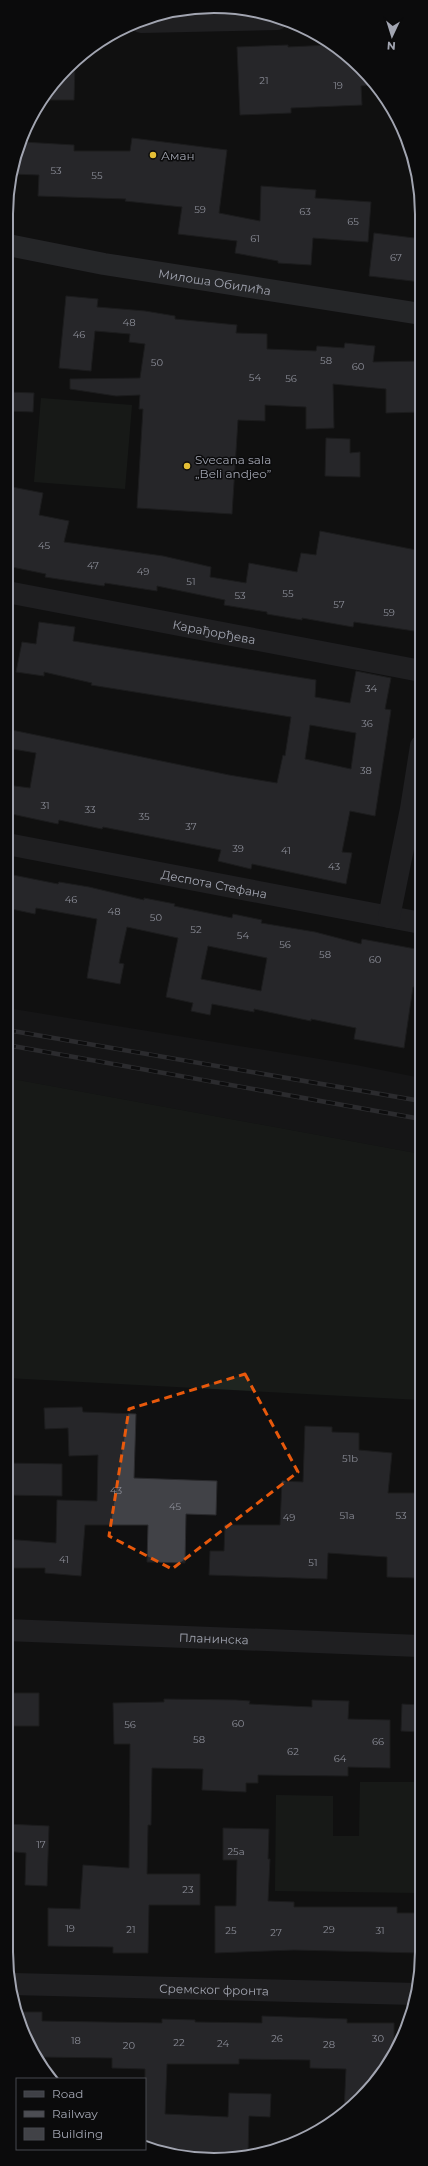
<svg xmlns="http://www.w3.org/2000/svg" width="428" height="2166" viewBox="0 0 428 2166" font-family="Montserrat,sans-serif">
<rect width="100%" height="100%" fill="#101011"/>
<path fill="#1c1c1e" d="M7 1008 356 1065 421 1078V1154L7 1078Z"/>
<path fill="#1f2520" d="M41 398 132 405 125 489 34 482Z
M7 1078 421 1154V1400L7 1378Z
M360 1782H420V1893L275 1891 276 1795 333 1796V1836H359Z"/>
<path fill="#414247" stroke="#2a2a2d" fill-rule="evenodd" d="M288 45V47L330 45 361 67 373 85 361 86 362 105 291 108V113L240 115 237 47Z
M75 63 74 100H43L61 79Z
M132 138 227 150 219 213 260 221 261 186 316 190 315 198 371 202 368 242 313 238 311 265 278 263V261L235 253 237 241 178 234 182 207 125 201 126 199 38 196 39 175 12 174 23 142 74 145V151H130Z
M374 233 422 239 421 282 369 276Z
M66 296 98 299 97 307 145 311 175 316V319L237 325 236 333 267 334V349L316 351 317 346 344 348 345 343 375 346 373 362 421 361V412L386 413V389L333 384 334 428 306 429V407L265 405V421L238 420 232 514 137 508 143 409H139L140 395 116 396 70 389V379L140 378 145 344 129 342 130 334 95 331 91 371 59 368Z
M8 392 34 393 33 412 8 411Z
M326 438 350 439V453L360 452V477L325 476Z
M7 486 43 493 39 515 69 521 64 542 163 556 211 567 210 577 246 583 249 563 297 572 301 553 316 555 320 531 421 551V632L354 622 353 627 302 618V620L267 614V612L224 605 225 600 157 586V591L105 583 104 586 45 577 46 574 7 566Z
M39 622 75 627 73 641 316 680 315 697 350 703 356 671 391 678 385 709 391 710 375 816 350 811 342 852 352 853 346 884 252 864 251 869 218 861 221 850 103 827 102 829 59 820 58 824 7 813V785L30 788 36 753 7 748V729L229 775 277 783 283 755 285 756 291 717 91 685 92 683 44 672V676L16 672 22 642 36 644ZM310 725 356 733 351 769 305 759Z
M13 875 58 884 59 882 89 887 144 900V898L175 904 174 906 232 918 233 914 262 920 261 923 315 932 361 944 362 939 421 950V982L418 981 416 987H413L404 1048 354 1039 356 1028 311 1019V1021L254 1009V1012L212 1004 210 1015 191 1011 193 1003 166 997 178 938 127 927 119 963 124 964 120 984 87 978 97 919 36 908 35 914 7 908ZM208 946 267 958 261 991 201 979Z
M82 1407 83 1412 136 1414 134 1478 217 1481 216 1515 186 1514 185 1563 147 1562 148 1525H85L81 1576 45 1573V1568H6V1539L56 1543 57 1500 97 1501 98 1455 69 1456 68 1428 45 1429 44 1408Z
M305 1426 332 1427V1432L359 1433V1450L392 1453 388 1493H417L415 1578 387 1577V1557L328 1553 327 1579 209 1575 210 1551H224L225 1525H280L282 1481 303 1482Z
M6 1463 62 1464V1496L6 1495Z
M8 1693H39V1726H7Z
M164 1699 236 1700 250 1701 249 1704 312 1707V1700L349 1701 348 1719 390 1720V1768L348 1767V1776L258 1775V1783H246V1792L202 1790 203 1769 152 1768 151 1825H148L147 1874H200V1905H149L148 1953H113V1947L48 1946V1908L80 1909 83 1865 129 1868 130 1744H114L113 1703 164 1702Z
M402 1704 420 1705V1732L401 1731Z
M6 1824 49 1826 47 1886 25 1885 26 1853 6 1851Z
M223 1828 269 1829 268 1859H270L268 1901 294 1902V1907H397V1913H420V1953L294 1950 215 1953V1906H236L237 1860H223Z
M18 2012H42V2021L162 2023V2019L195 2020V2022L262 2023V2016L347 2019V2023H394V2053L351 2109 344 2113 346 2069 310 2068V2060L239 2059V2064H167L165 2114 228 2117 229 2093 271 2094 270 2117 249 2116 248 2153 200 2159 145 2147V2069L112 2068V2058L39 2057 22 2031Z"/>
<g fill="none" stroke-linecap="round" stroke-linejoin="round">
<g stroke="#313136" stroke-width="22">
<path d="M141 22 277 19"/>
<path id="s1" d="M7 592 421 671"/>
<path id="s2" d="M7 844 421 923"/>
<path d="M389 917 411 809 421 746"/>
<path id="s3" d="M6 1630 420 1646"/>
<path id="s4" d="M12 1984 416 1994"/>
</g>
<path stroke="#3f4046" stroke-width="22" id="s5" d="M8 245 104 264 421 314"/>
<g stroke="#4c4d53" stroke-width="4.5">
<path id="rail" d="M7 1030 421 1101
M7 1045 421 1119"/>
</g>
<use href="#rail" stroke="#0b0b0c" stroke-width="3" stroke-dasharray="9" stroke-linecap="butt"/>
</g>
<path d="M0 0H428V2166H0ZM245 1374 298 1472 172 1569 109 1536 129 1409Z" fill="#101011" fill-opacity=".55" fill-rule="evenodd"/>
<path fill="none" stroke="#e8590c" stroke-width="3" stroke-dasharray="8 5" stroke-linejoin="round" d="M245 1374 298 1472 172 1569 109 1536 129 1409Z"/>
<g fill="#e4be35" stroke="#0b0b0c" stroke-width="1.5">
<circle cx="153" cy="155" r="4"/>
<circle cx="187" cy="466" r="4"/>
</g>
<g text-anchor="middle" dominant-baseline="central" stroke-width="3" stroke-linejoin="round" paint-order="stroke">
<g font-size="10" fill="#8a8c96">
<text x="264" y="80">21</text>
<text x="338" y="85">19</text>
<text x="56" y="170">53</text>
<text x="97" y="175">55</text>
<text x="200" y="209">59</text>
<text x="305" y="211">63</text>
<text x="353" y="221">65</text>
<text x="255" y="238">61</text>
<text x="396" y="257">67</text>
<text x="129" y="322">48</text>
<text x="79" y="334">46</text>
<text x="326" y="360">58</text>
<text x="157" y="362">50</text>
<text x="358" y="366">60</text>
<text x="255" y="377">54</text>
<text x="291" y="378">56</text>
<text x="44" y="545">45</text>
<text x="93" y="565">47</text>
<text x="143" y="571">49</text>
<text x="191" y="581">51</text>
<text x="288" y="593">55</text>
<text x="240" y="595">53</text>
<text x="339" y="604">57</text>
<text x="389" y="612">59</text>
<text x="371" y="688">34</text>
<text x="367" y="723">36</text>
<text x="366" y="770">38</text>
<text x="45" y="805">31</text>
<text x="90" y="809">33</text>
<text x="144" y="816">35</text>
<text x="191" y="826">37</text>
<text x="238" y="848">39</text>
<text x="286" y="850">41</text>
<text x="334" y="866">43</text>
<text x="71" y="899">46</text>
<text x="114" y="911">48</text>
<text x="156" y="917">50</text>
<text x="196" y="929">52</text>
<text x="243" y="935">54</text>
<text x="285" y="944">56</text>
<text x="325" y="954">58</text>
<text x="375" y="959">60</text>
<text x="350" y="1458">51b</text>
<text x="116" y="1490">43</text>
<text x="175" y="1506">45</text>
<text x="347" y="1515">51a</text>
<text x="401" y="1515">53</text>
<text x="289" y="1517">49</text>
<text x="64" y="1559">41</text>
<text x="313" y="1562">51</text>
<text x="238" y="1723">60</text>
<text x="130" y="1724">56</text>
<text x="199" y="1739">58</text>
<text x="378" y="1741">66</text>
<text x="293" y="1751">62</text>
<text x="340" y="1758">64</text>
<text x="41" y="1844">17</text>
<text x="236" y="1851">25a</text>
<text x="188" y="1889">23</text>
<text x="70" y="1928">19</text>
<text x="131" y="1929">21</text>
<text x="329" y="1929">29</text>
<text x="231" y="1930">25</text>
<text x="380" y="1930">31</text>
<text x="276" y="1932">27</text>
<text x="277" y="2038">26</text>
<text x="378" y="2038">30</text>
<text x="76" y="2040">18</text>
<text x="179" y="2042">22</text>
<text x="223" y="2043">24</text>
<text x="329" y="2044">28</text>
<text x="129" y="2045">20</text>
</g>
<g font-size="12" fill="#a2a5b1" stroke="#0b0b0c" text-anchor="start">
<text x="161" y="155">Аман</text>
<text x="195" y="459">Svecana sala<tspan x="195" dy="14">„Beli andjeo”</tspan></text>
</g>
<g font-size="12" fill="#a2a5b1" stroke="#0b0b0c">
<text stroke="none"><textPath href="#s5" startOffset="210">Милоша Обилића</textPath></text>
<text stroke="none"><textPath href="#s1" startOffset="211">Карађорђева</textPath></text>
<text stroke="none"><textPath href="#s2" startOffset="211">Деспота Стефана</textPath></text>
<text stroke="none"><textPath href="#s3" startOffset="208">Планинска</textPath></text>
<text stroke="none"><textPath href="#s4" startOffset="202">Сремског фронта</textPath></text>
</g>
</g>
<path d="M0 0H428V2166H0ZM214 13H214A201 201 0 0 1 415 214V1952A201 201 0 0 1 214 2153H214A201 201 0 0 1 13 1952V214A201 201 0 0 1 214 13Z" fill="#0b0b0c" fill-rule="evenodd"/>
<path fill="none" stroke="#a2a5b1" stroke-width="2" d="M214 13H214A201 201 0 0 1 415 214V1952A201 201 0 0 1 214 2153H214A201 201 0 0 1 13 1952V214A201 201 0 0 1 214 13Z"/>
<rect x="16" y="2078" width="130" height="72" fill="#0b0b0c" stroke="#47494e"/>
<rect x="24" y="2091" width="20" height="6" fill="#3f4046" stroke="#47494e"/>
<text x="52" y="2098" font-size="12" fill="#a2a5b1">Road</text>
<rect x="24" y="2111" width="20" height="6" fill="#4c4d53" stroke="#47494e"/>
<text x="52" y="2118" font-size="12" fill="#a2a5b1">Railway</text>
<rect x="24" y="2128" width="20" height="12" fill="#414247" stroke="#47494e"/>
<text x="52" y="2138" font-size="12" fill="#a2a5b1">Building</text>
<g transform="translate(392 36) rotate(184)" stroke="#0b0b0c" stroke-width="3" paint-order="stroke">
<path d="M0-3L7 15L0 10L-7 15Z" fill="#a2a5b1"/>
<text y="-6" font-size="11" font-weight="bold" text-anchor="middle" fill="#a2a5b1">N</text>
</g>
</svg>
